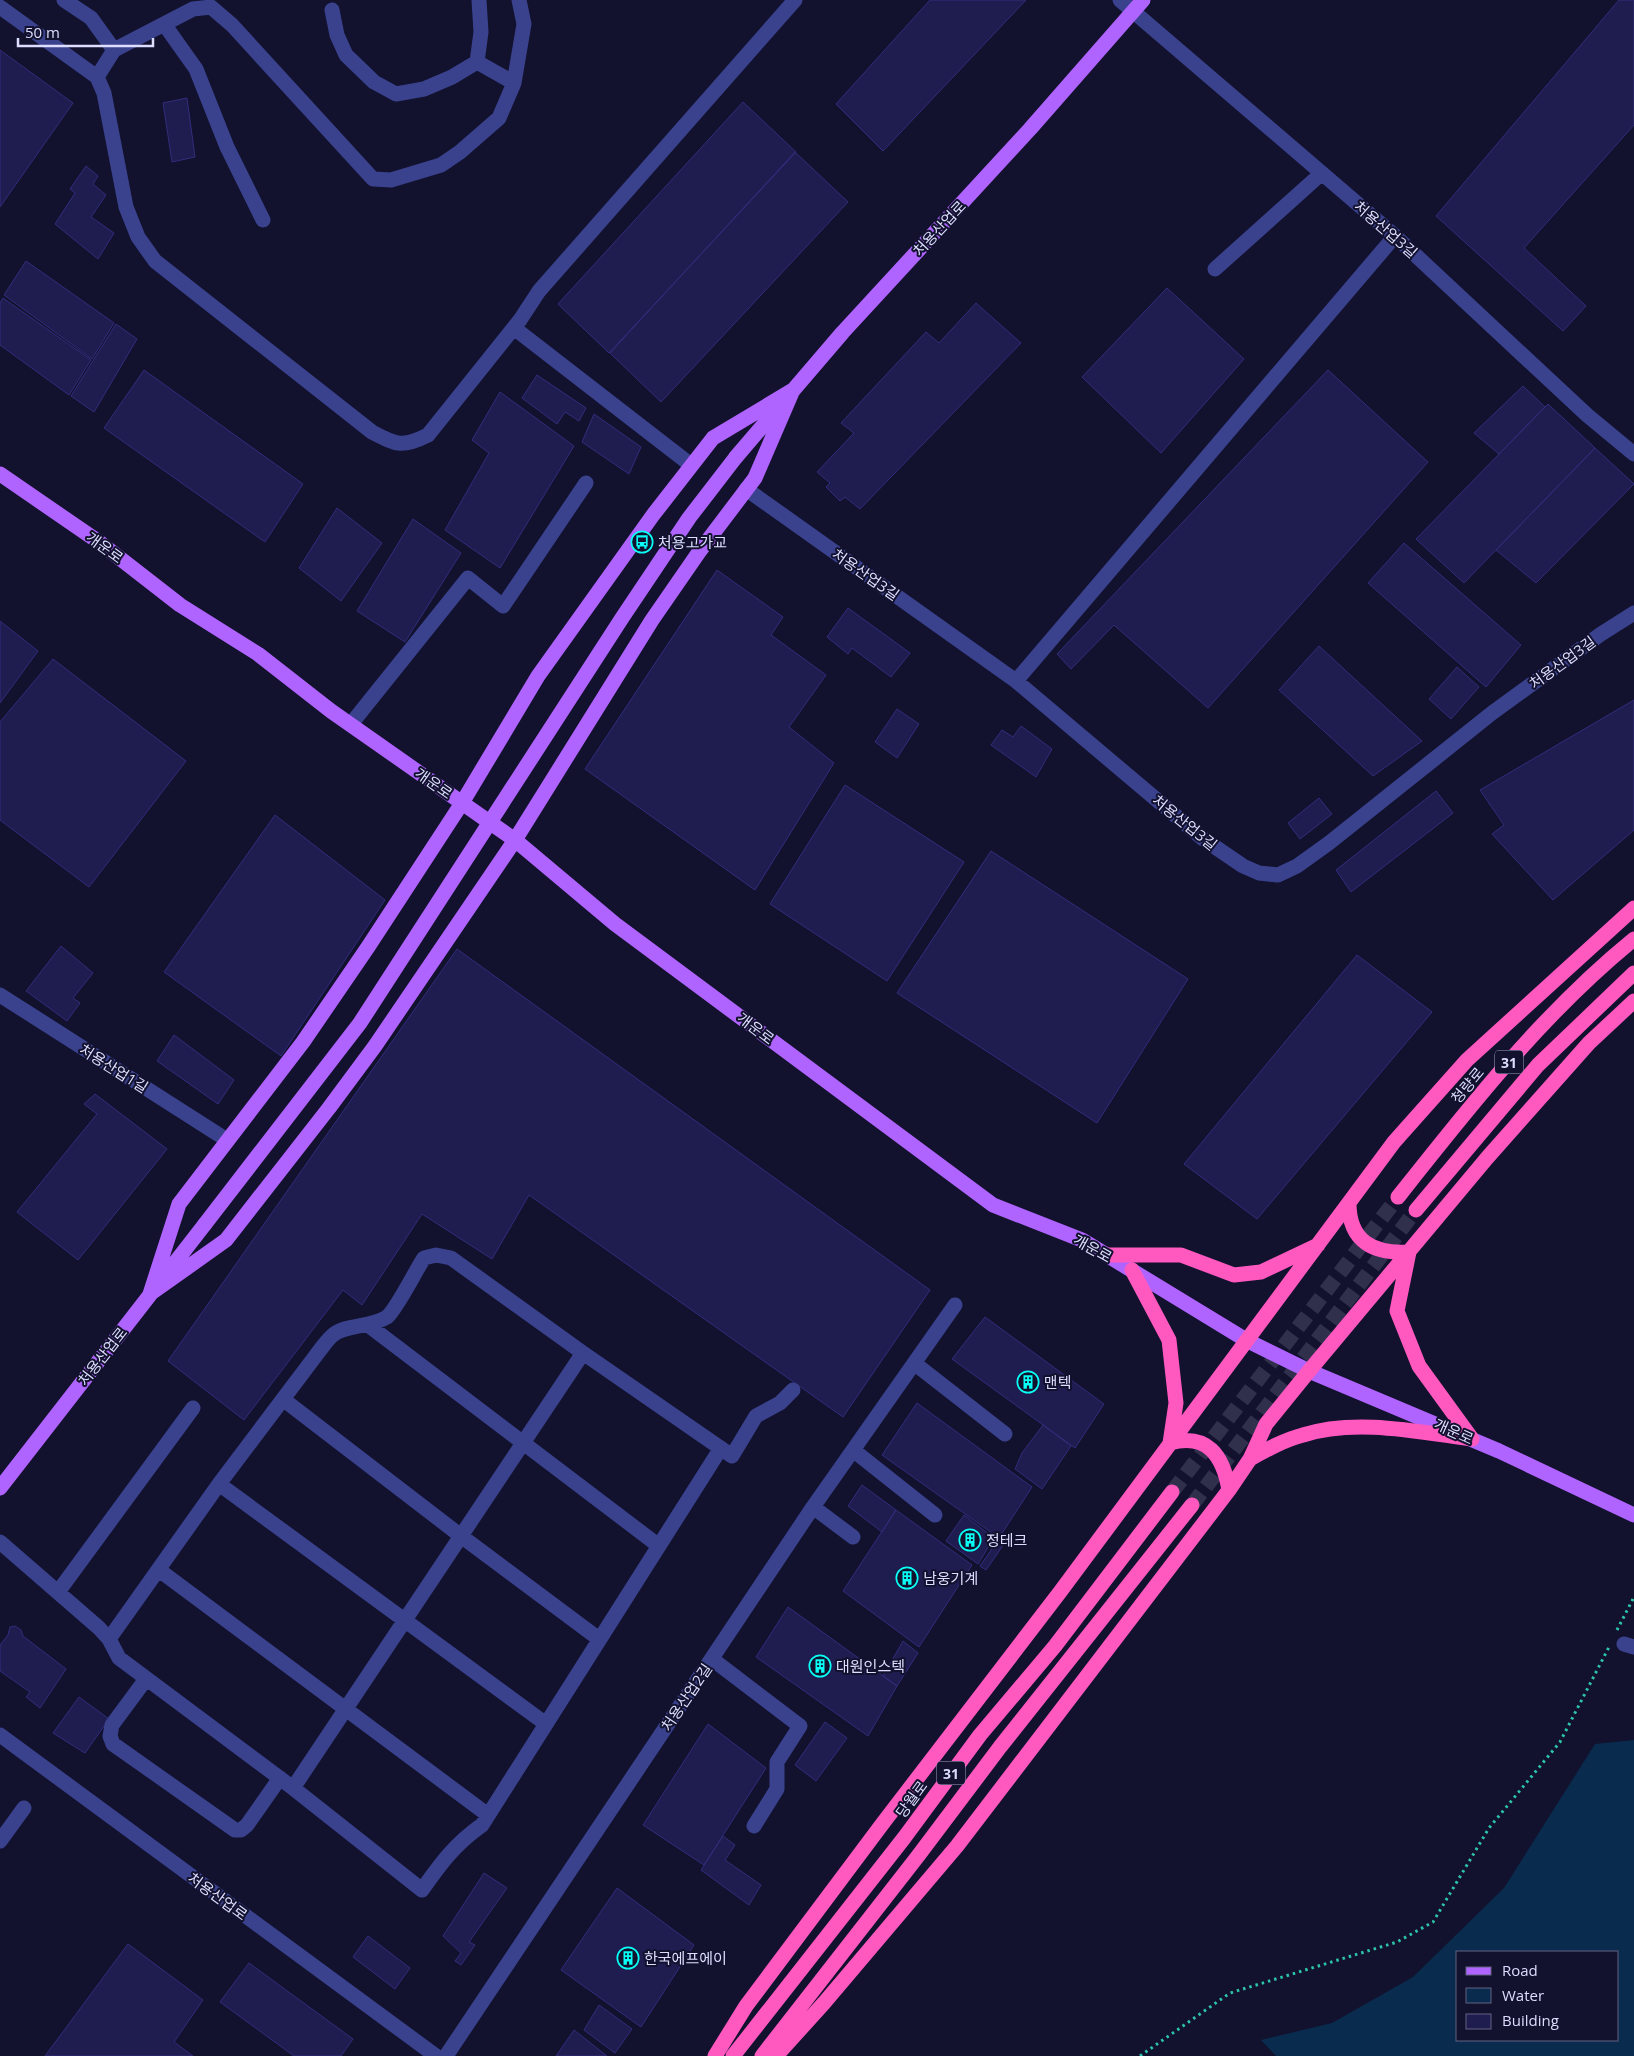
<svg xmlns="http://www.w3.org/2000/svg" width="1634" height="2056" viewBox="0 0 1634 2056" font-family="'Open Sans','Noto Sans KR',sans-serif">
<rect width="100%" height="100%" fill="#12112e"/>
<path fill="#092c4e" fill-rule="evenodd" d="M1634 1740V2056H1276L1261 2040 1332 2023 1413 1977 1504 1888 1595 1744ZM1458 1952H1618V2040H1458Z"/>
<path fill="#1f1c4f" stroke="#322d7c" d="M930 0H1026L883 151 836 104Z
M1619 0H1634V125L1524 248 1586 306 1563 331 1436 216Z
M0 50 73 103 0 207Z
M187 98 195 157 172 162 163 103Z
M743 102 796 152 609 353 558 304Z
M795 152 848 202 661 402 610 353Z
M86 166 98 176 93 184 106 195 91 217 114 233 98 259 55 224 75 193 70 189Z
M26 261 114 323 92 359 4 295Z
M1167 288 1244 359 1161 453 1082 377Z
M3 298 91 360 69 395 0 345V303Z
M976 303 1021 343 860 509 845 497 840 501 826 487 830 483 817 472 854 433 841 423 926 332 939 343Z
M116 324 137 339 94 412 71 396Z
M144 370 303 484 265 542 104 428Z
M1328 370 1428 462 1208 708 1114 625 1071 669 1057 654Z
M537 375 586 408 579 421 565 412 557 424 522 398Z
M1523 386 1545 407 1499 454 1474 433Z
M500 392 574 446 500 568 445 530 489 453 472 440Z
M1548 404 1595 448 1464 583 1416 539Z
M594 414 641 447 629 474 582 442Z
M1595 448 1634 484 1536 583 1496 550Z
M337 508 382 543 341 601 299 568Z
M413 519 461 553 405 642 357 611Z
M1404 543 1521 645 1486 687 1368 583Z
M717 570 783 617 771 635 826 675 789 727 834 763 755 890 585 769Z
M848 608 910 653 891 677 852 648 848 654 827 637Z
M0 621 38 651 0 703Z
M1319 646 1422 741 1373 776 1279 690Z
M53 659 186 761 89 887 0 820V722Z
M1457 667 1479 687 1451 719 1429 699Z
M1634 700V830L1553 900 1492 834 1504 825 1480 790Z
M897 709 919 724 897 758 875 742Z
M1021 726 1052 749 1036 777 991 745 1002 730 1013 737Z
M845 785 964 862 887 981 770 904Z
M1436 791 1453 813 1351 892 1336 870Z
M1319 798 1332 814 1300 839 1288 823Z
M275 815 385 900 281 1056 164 972Z
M991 851 1188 979 1097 1123 897 993Z
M61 946 93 973 73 998 80 1003 67 1021 26 991Z
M457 949 930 1290 843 1417 529 1195 492 1259 422 1214 362 1305 343 1290 244 1420 168 1361Z
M1357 955 1432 1012 1257 1219 1184 1164Z
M174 1035 234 1080 218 1104 157 1061Z
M95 1094 167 1149 78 1260 17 1212 97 1114 84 1104Z
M985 1317 1104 1404 1075 1448 952 1359Z
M917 1403 1032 1487 999 1538 882 1455Z
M1043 1425 1071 1446 1042 1489 1015 1469 1022 1453Z
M862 1485 896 1510 882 1532 848 1506Z
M896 1510 972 1565 919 1647 843 1591Z
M964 1515 994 1538 978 1564 946 1541Z
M998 1540 1004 1544 986 1570 980 1566Z
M788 1607 897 1686 868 1736 756 1657Z
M15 1626 21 1630 23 1636 66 1669 40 1708 26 1697 30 1692 0 1671V1645L8 1635 10 1627Z
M903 1641 918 1653 897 1686 883 1676Z
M79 1697 109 1719 85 1753 53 1733Z
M825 1722 847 1738 816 1781 795 1765Z
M708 1724 766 1768 704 1865 643 1825Z
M723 1836 735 1845 725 1860 761 1885 749 1905 701 1870Z
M484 1873 507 1888 469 1942 475 1945 461 1965 455 1961 461 1953 443 1936Z
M617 1888 694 1945 641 2027 561 1970Z
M368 1936 410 1968 395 1989 353 1957Z
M128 1944 203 2000 174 2042 193 2056H45Z
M249 1963 353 2039 341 2056H294L220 2002Z
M599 2005 632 2029 615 2053 584 2030Z
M574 2030 607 2056H556Z"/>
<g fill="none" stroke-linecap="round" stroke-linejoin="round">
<path stroke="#30304d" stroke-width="15" stroke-dasharray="15 8" stroke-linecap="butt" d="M1172 1492 1398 1197
M1192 1505 1416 1210"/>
<path stroke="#2cc5a7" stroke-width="3" stroke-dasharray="2.5 4" stroke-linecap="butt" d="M1617 1630 1634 1597
M1140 2056 1230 1993 1397 1942 1433 1922 1489 1828 1560 1742 1609 1647"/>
<path stroke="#3a428e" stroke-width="15" d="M64 0 91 18 114 50
M1120 0 1395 236 1587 415 1634 454
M0 7 97 77 104 93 126 207 138 237 155 261 372 432C397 445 402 448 428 435L520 320 539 291 795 0
M332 10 337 35 346 55 374 82 396 94 424 89 452 77 477 62 514 83
M164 24 196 69 227 147 263 220
M477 62 481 32 479 0
M97 77 114 50 193 9 211 7 232 25 373 179 391 180 441 165 460 152 499 118 514 83 524 24 519 0
M1215 269 1322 173
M514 328 691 465
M746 489 1016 681 1202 838 1243 866 1259 873 1278 875 1297 866 1329 843 1492 713 1601 634 1634 613
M1016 681 1395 236
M351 724 468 578 503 606 586 483
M0 995 227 1140
M368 1325 659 1546
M914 1363 1005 1434
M284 1400 461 1536 599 1639
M853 1450 935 1515
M219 1484 546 1724
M813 1507 853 1537
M0 1542 99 1628 109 1639 119 1658 293 1788 422 1890C441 1863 455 1844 482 1825L721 1448
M159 1570 488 1815
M58 1592 193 1408
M109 1639 219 1484 320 1350C324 1345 328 1339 333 1335 346 1324 370 1328 387 1317 396 1310 416 1270 424 1258L436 1255 451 1258 583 1353 732 1456 756 1416 780 1403 793 1390
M1624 1644 1634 1647
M712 1659 800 1726 777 1762V1789L754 1826
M146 1679 112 1725 110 1736 113 1744 235 1830H241L247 1825 280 1778
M0 1735 436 2056
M293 1788 583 1353
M0 1841 24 1808
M446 2056 813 1507 955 1305"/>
<path stroke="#b064ff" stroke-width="15" d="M793 390 755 478 699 552 652 620 515 840 375 1046 329 1108 226 1240 150 1294 179 1204 303 1042 368 947 462 803 538 676 653 515 713 438Z
M736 457 843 332 1030 129 1143 0
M0 474 99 542 180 605 258 654 331 711 515 840 615 924 993 1205 1082 1240 1246 1340 1309 1371 1499 1451 1634 1515
M0 1488 205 1224"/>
<path stroke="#ff58bf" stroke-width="15" d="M1398 1197C1469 1107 1544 1012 1634 939
M1349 1203C1349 1242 1374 1254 1409 1252L1397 1311 1419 1366 1472 1439
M1416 1210 1538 1065 1634 973
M1106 1255H1181L1234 1275 1261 1272 1318 1245
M1132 1270 1169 1340 1176 1403 1170 1443C1207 1433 1223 1455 1229 1490
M1250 1459C1268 1449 1284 1440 1303 1435 1355 1418 1419 1432 1472 1439
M715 2056 746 2006 883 1823 1060 1592 1394 1142 1467 1060 1634 908
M733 2056 904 1838 980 1735 1055 1646 1172 1492
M762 2056 918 1856 1000 1747 1192 1505
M776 2056 824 2003 957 1846 1229 1490 1250 1459 1266 1424 1309 1371 1487 1158 1589 1043 1634 1001"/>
<path stroke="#b064ff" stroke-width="15" d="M205 1224 360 1023 622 618 689 518 736 457"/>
</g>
<defs>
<g id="bus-ring" transform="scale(1.125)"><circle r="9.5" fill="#12112e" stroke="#09fff6" stroke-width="1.5"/><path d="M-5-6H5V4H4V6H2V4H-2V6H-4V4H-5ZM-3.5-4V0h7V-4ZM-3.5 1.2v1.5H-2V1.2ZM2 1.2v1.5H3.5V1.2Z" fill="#09fff6"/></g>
<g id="building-ring" transform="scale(1.125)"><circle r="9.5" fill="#12112e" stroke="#09fff6" stroke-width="1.5"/><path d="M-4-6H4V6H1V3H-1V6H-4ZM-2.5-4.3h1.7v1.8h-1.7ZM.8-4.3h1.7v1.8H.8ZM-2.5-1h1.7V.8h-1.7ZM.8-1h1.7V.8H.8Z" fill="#09fff6"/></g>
</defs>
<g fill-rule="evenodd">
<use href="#bus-ring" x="642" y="542"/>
<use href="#building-ring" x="1028" y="1382"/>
<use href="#building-ring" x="970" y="1540"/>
<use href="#building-ring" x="907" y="1578"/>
<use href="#building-ring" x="820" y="1666"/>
<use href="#building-ring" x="628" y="1958"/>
</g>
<g text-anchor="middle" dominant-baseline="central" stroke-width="4" stroke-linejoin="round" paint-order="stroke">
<g fill="#12112e" stroke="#a0a0c0" stroke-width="1">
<rect x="1495" y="1050.5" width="28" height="23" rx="4"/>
<rect x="937" y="1761.5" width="28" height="23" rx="4"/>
</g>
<g font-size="14" font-weight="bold" fill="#dddeff">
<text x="1509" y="1062">31</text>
<text x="951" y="1773">31</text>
</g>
<g font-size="15" fill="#dddeff" stroke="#12112e">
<text transform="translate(939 228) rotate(-47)">처용산업로</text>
<text transform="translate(1386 229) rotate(41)">처용산업3길</text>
<text transform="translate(105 547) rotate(36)">개운로</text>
<text transform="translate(866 574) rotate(35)">처용산업3길</text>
<text transform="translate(1562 662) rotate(-36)">처용산업3길</text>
<text transform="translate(434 783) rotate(35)">개운로</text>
<text transform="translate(1185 822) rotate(39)">처용산업3길</text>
<text transform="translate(756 1028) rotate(37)">개운로</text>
<text transform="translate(114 1068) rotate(32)">처용산업1길</text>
<text transform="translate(1467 1085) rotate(-50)">청량로</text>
<text transform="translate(1093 1248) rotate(29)">개운로</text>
<text transform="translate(102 1356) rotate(-52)">처용산업로</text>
<text transform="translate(1454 1431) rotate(24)">개운로</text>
<text transform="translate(686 1697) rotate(-56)">처용산업2길</text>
<text transform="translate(911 1799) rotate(-54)">당월로</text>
<text transform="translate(218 1896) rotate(36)">처용산업로</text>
</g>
<g font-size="15" fill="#dddeff" stroke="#12112e" text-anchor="start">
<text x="658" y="542">처용고가교</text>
<text x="1044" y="1382">맨텍</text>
<text x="986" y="1540">정테크</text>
<text x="923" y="1578">남웅기계</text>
<text x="836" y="1666">대원인스텍</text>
<text x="644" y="1958">한국에프에이</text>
</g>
</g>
<rect x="1456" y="1951" width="162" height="90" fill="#12112e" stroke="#636382"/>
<rect x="1466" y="1967" width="25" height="8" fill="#b064ff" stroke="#636382"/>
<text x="1502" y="1976" font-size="15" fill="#dddeff">Road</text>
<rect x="1466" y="1988" width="25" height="15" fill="#092c4e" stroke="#636382"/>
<text x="1502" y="2001" font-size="15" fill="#dddeff">Water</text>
<rect x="1466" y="2014" width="25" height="15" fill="#1f1c4f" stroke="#636382"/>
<text x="1502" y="2026" font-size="15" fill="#dddeff">Building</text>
<path d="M18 38v8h135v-8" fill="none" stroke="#dddeff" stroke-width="2.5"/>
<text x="25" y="38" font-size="15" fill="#dddeff" stroke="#12112e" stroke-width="4" paint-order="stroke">50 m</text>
</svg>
